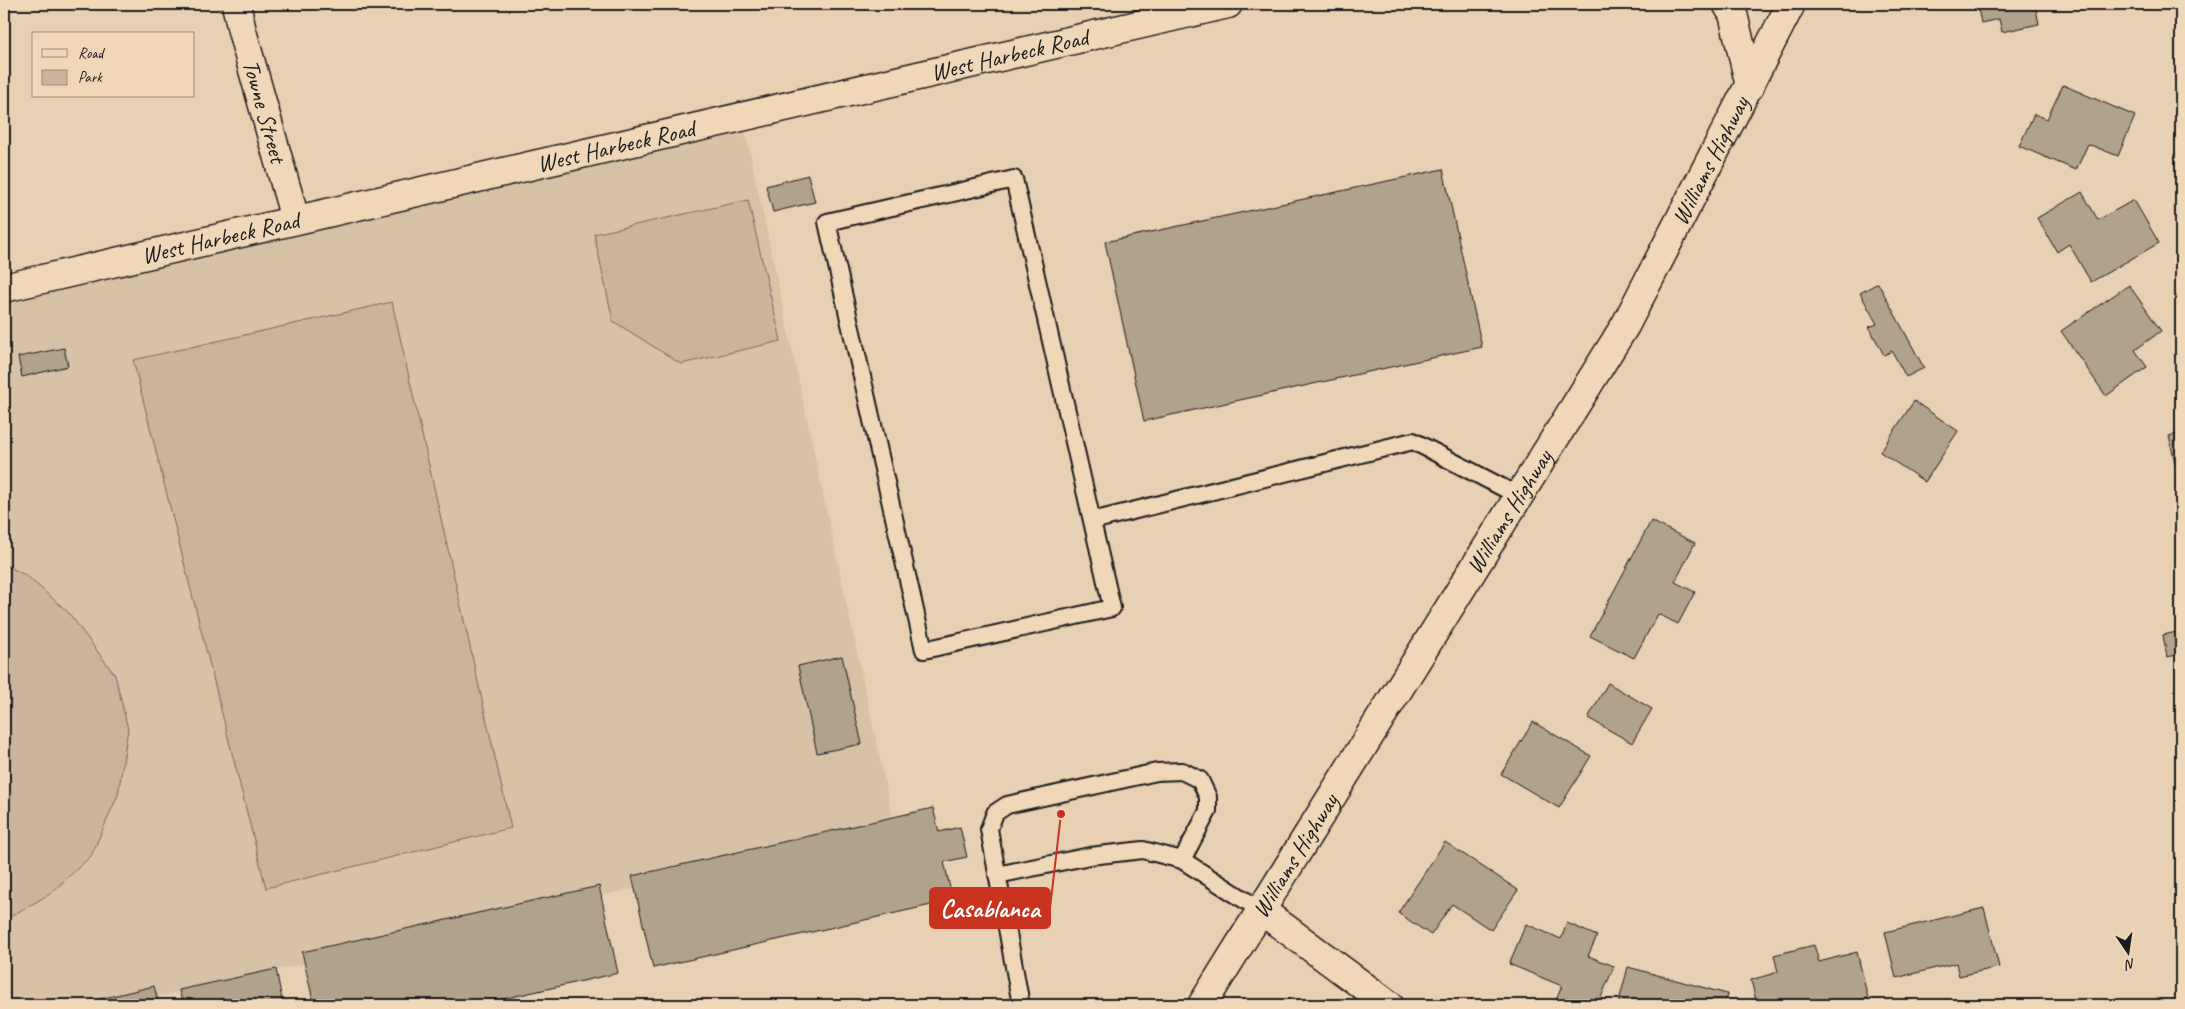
<svg xmlns="http://www.w3.org/2000/svg" width="2185" height="1009" viewBox="0 0 2185 1009" font-family="Caveat,sans-serif">
<rect width="100%" height="100%" fill="#e8d0b2"/>
<filter id="ink" filterUnits="userSpaceOnUse"><feTurbulence type="fractalNoise" baseFrequency=".02" numOctaves="2"/><feDisplacementMap in="SourceGraphic" scale="10" xChannelSelector="R" yChannelSelector="G"/><feConvolveMatrix kernelMatrix="1 2 1 2 8 2 1 2 1" color-interpolation-filters="sRGB"/></filter>
<g filter="url(#ink)">
<path fill="#d8c2a6" d="M742 116 895 829 123 1005H4V286Z"/>
<path fill="#cab59c" stroke="#73685c" d="M748 200 781 341 681 364 613 321 594 234Z
M392 302 511 828 266 888 133 360Z
M4 564 27 576 68 612 115 675 128 729 118 795 91 856 50 894 4 920Z"/>
<path fill="#b2a18b" stroke="#1c1c1c" d="M1977 4H2035L2039 24 2002 32 1999 19 1981 23Z
M2063 85 2135 116 2118 156 2088 144 2076 170 2019 146 2034 114 2047 119Z
M1443 169 1482 347 1144 421 1105 242Z
M808 175 815 202 773 212 766 186Z
M2082 192 2098 220 2134 200 2159 243 2091 282 2069 244 2057 252 2037 218Z
M1878 283 1924 368 1906 377 1892 351 1884 355 1869 327 1877 324 1860 293Z
M2129 285 2161 331 2135 350 2147 367 2106 396 2061 331Z
M64 348 68 366 22 377 18 357Z
M1914 401 1958 431 1925 482 1880 452Z
M2181 433V490L2169 436Z
M1651 521 1695 543 1675 582 1695 592 1678 624 1658 614 1634 658 1590 636Z
M2181 631V654L2167 657 2163 635Z
M842 656 862 744 817 753 798 666Z
M1608 683 1652 709 1632 743 1588 718Z
M1533 722 1591 756 1559 808 1501 774Z
M933 808 939 832 960 827 967 857 944 862 953 900 653 968 632 876Z
M1445 842 1518 890 1491 930 1452 904 1431 935 1398 913Z
M599 886 618 973 476 1005H314L302 952Z
M1984 908 1999 967 1959 976 1956 963 1896 978 1885 932Z
M1567 923 1597 936 1588 956 1614 966 1598 1005H1554L1562 986 1509 964 1526 924 1561 939Z
M1814 945 1819 962 1857 952 1868 998 1840 1005H1757L1751 980 1778 972 1774 955Z
M1628 967 1727 994 1724 1005H1618Z
M276 969 283 1005H183L179 990Z
M154 986 159 1005H75Z"/>
<g fill="none" stroke-linecap="round" stroke-linejoin="round">
<g stroke="#1c1c1c" stroke-width="20">
<path id="lane" d="M1092 521 1112 608 924 650 827 222 1014 179 1092 521 1413 441 1519 496
M997 875 1090 856 1143 850 1182 860 1262 911
M1021 1005 989 829 995 813 1007 805 1157 772 1182 771 1200 780 1208 797V811L1182 860"/>
</g>
<g stroke="#1c1c1c" stroke-width="31">
<g id="street">
<path id="s1" d="M236 4 242 31 295 219"/>
<path d="M1262 911 1389 1005"/>
</g>
</g>
<g stroke="#1c1c1c" stroke-width="31">
<g id="secondary">
<path id="s2" d="M4 288 1228 4"/>
</g>
</g>
<g stroke="#1c1c1c" stroke-width="31">
<g id="primary">
<path d="M1727 4 1733 14 1750 86"/>
<path id="s3" d="M1202 1005 1626 324 1791 4"/>
</g>
</g>
<use href="#lane" stroke="#f0d7b8" stroke-width="16"/>
<use href="#street" stroke="#f0d7b8" stroke-width="28"/>
<use href="#secondary" stroke="#f0d7b8" stroke-width="28"/>
<use href="#primary" stroke="#f0d7b8" stroke-width="28"/>
</g>
</g>
<g text-anchor="middle" dominant-baseline="central" stroke-width="4" stroke-linejoin="round" paint-order="stroke">
<g font-size="24" fill="#1c1c1c" stroke="#f0d7b8">
<text stroke="none"><textPath href="#s2" startOffset="1032">West Harbeck Road</textPath></text>
<text stroke="none"><textPath href="#s1" startOffset="111">Towne Street</textPath></text>
<text stroke="none"><textPath href="#s2" startOffset="628">West Harbeck Road</textPath></text>
<text stroke="none"><textPath href="#s3" startOffset="986">Williams Highway</textPath></text>
<text stroke="none"><textPath href="#s2" startOffset="222">West Harbeck Road</textPath></text>
<text stroke="none"><textPath href="#s3" startOffset="581">Williams Highway</textPath></text>
<text stroke="none"><textPath href="#s3" startOffset="176">Williams Highway</textPath></text>
</g>
</g>
<path fill="none" stroke="#c8321e" stroke-width="2" d="M1061 814L1050 908"/>
<circle fill="#c8321e" stroke="#f0d7b8" stroke-width="2" cx="1061" cy="814" r="5"/>
<rect fill="#c8321e" stroke="#c8321e" stroke-width="2" x="930" y="888" width="120" height="40" rx="5"/>
<g font-size="25" text-anchor="middle" font-weight="bold" fill="#fff">
<text x="990" y="917">Casablanca</text>
</g>
<rect width="2185" height="1009" fill="none" stroke="#f0d7b8" stroke-width="20"/>
<rect x="10" y="10" width="2165" height="989" fill="none" stroke="#1c1c1c" stroke-width="2" filter="url(#ink)"/>
<rect x="32" y="32" width="162" height="65" fill="#f0d7b8" stroke="#9b8c7a"/>
<rect x="42" y="49" width="25" height="8" fill="#f0d7b8" stroke="#9b8c7a"/>
<text x="78" y="58" font-size="15" fill="#1c1c1c">Road</text>
<rect x="42" y="70" width="25" height="15" fill="#cab59c" stroke="#9b8c7a"/>
<text x="78" y="82" font-size="15" fill="#1c1c1c">Park</text>
<g transform="translate(2128 952) rotate(167)" stroke="#f0d7b8" stroke-width="4" paint-order="stroke">
<path d="M0-4L9 19L0 12L-9 19Z" fill="#1c1c1c"/>
<text y="-8" font-size="14" font-weight="bold" text-anchor="middle" fill="#1c1c1c">N</text>
</g>
</svg>
